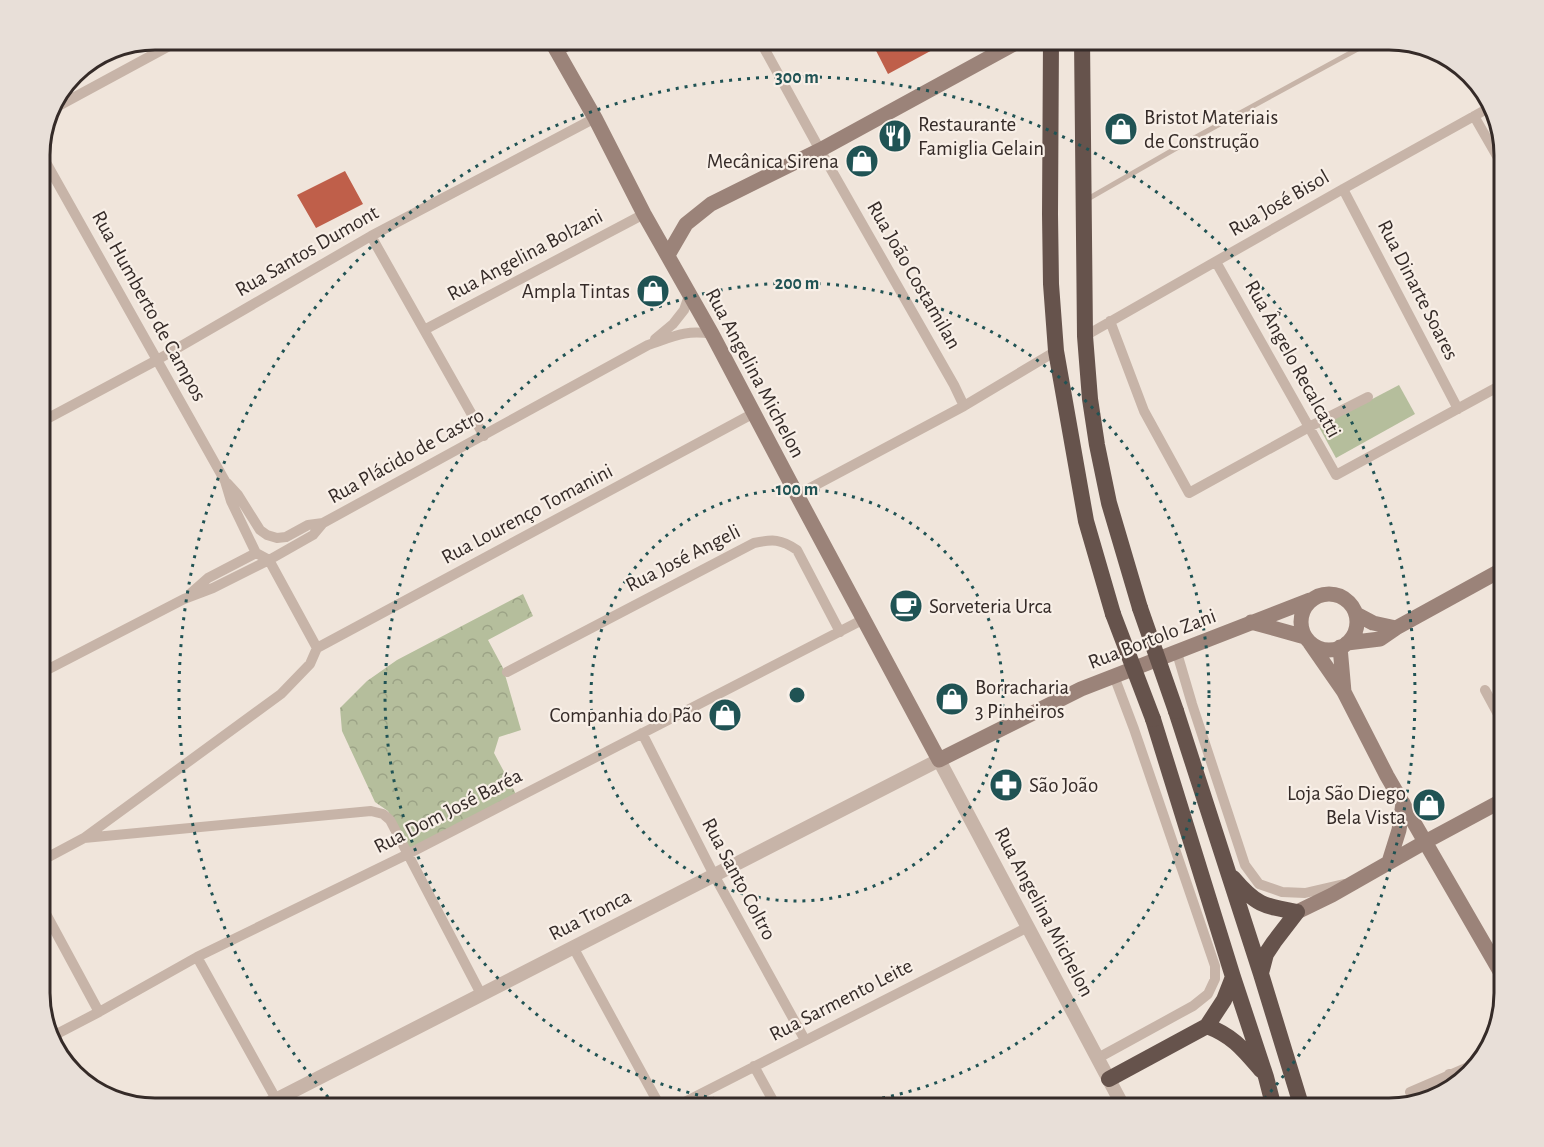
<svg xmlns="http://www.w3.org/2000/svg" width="1544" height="1147" viewBox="0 0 1544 1147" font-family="'Alegreya Sans',sans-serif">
<defs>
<pattern id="forest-crowns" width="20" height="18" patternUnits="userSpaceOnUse" patternTransform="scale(1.5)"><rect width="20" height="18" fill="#b5be9c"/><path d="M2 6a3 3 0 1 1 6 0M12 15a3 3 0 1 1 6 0" fill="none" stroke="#9ca386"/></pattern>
</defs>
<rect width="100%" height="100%" fill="#f0e5db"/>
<path fill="#b5be9c" d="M1399 385 1415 414 1336 458 1319 427Z"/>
<path fill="url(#forest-crowns)" d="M523 594 533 616 488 640 503 668 521 730 499 737 494 753 517 796 409 851 388 811 375 802 342 731 340 708 367 681 397 660Z"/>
<path fill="#bf5f4a" d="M870 39H931L936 48 888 74Z
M345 171 363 204 316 228 297 195Z"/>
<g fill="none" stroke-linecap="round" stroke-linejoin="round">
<path stroke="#b39e92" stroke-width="2" stroke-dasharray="3 3" stroke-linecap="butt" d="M1380 1108 1399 1098"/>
<path stroke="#c7b4a8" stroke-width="5" d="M1086 200 1187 142 1376 39"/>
<path stroke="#c7b4a8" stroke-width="10" d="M759 39 820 150 954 385 964 406
M49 111 182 39
M1474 116 1505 170
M39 150 225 481 231 501 256 553 269 560 317 648
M1343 189 1458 409
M371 236 484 436
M1216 262 1336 475 1505 383
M1110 321 1144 411 1189 493 1309 427 1368 397
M424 330 644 214
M1085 336 1343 189 1494 105
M655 339 673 324 684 310 689 296
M41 422 157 360 371 236 595 118
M227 483 238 495 260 530 267 535 277 538 286 537 308 525 323 523
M797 495 964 406 1056 351
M191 593 208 578 256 553
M317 648 754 413
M1177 653 1192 704 1245 865 1259 884 1282 892 1305 893 1344 884
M507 672 754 543C773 539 781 539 797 550L840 632
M39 674 184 599 213 588 269 560 313 535 323 523 648 345C672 337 686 329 712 334
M1485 690 1505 727
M642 733 714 875 805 1040
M84 838 371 811 383 814 390 820 481 994
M39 862 84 838 281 694 310 664 317 648
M39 901 99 1012
M573 947 661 1108
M197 957 281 1108
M49 1038 99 1012 197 957 408 854 864 619
M1098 1058 1193 1006 1208 994 1215 979V966L1134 729 1114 676
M754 1066 777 1108
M1449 1074 1452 1087
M1410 1092 1482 1061
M673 1108 1028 927"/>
<path stroke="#c7b4a8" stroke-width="14" d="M260 1108 939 760 1124 1108"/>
<path stroke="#9b8379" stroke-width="15" d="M550 39 595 118 644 214 712 334 797 495 939 760 1081 689 1310 600
M556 49 576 39
M668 255 686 224 711 204 820 150 1023 39
M1301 622a28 28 0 1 1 56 0a28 28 0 1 1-56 0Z
M1356 614 1373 623 1396 628
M1251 622 1305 637
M1310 643 1344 692 1387 776 1505 980
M1347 643 1380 639 1396 628 1505 568
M1340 647 1344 692
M1389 862 1399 830 1403 803
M1297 912 1332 895 1425 842 1505 799"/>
<path stroke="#66534c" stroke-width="16" d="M1051 39 1050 214 1051 284 1056 351 1086 521 1113 614
M1082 39 1085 336 1090 399 1097 445 1109 503 1140 608
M1176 711 1261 974 1302 1108
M1153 719 1233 977 1266 1077 1274 1108
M1233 878C1256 905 1263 906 1297 912L1274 942 1266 954 1261 973
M1207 1026C1233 1036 1243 1049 1261 1070
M1109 1079 1207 1026 1224 1000 1233 977"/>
<path stroke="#66534c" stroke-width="16" d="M1140 608 1176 711
M1113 614 1153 719"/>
</g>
<g fill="none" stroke="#205354" stroke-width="3" stroke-dasharray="3 6">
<circle cx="797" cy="695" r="206"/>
<circle cx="797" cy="695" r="412"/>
<path d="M334 1104A618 618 0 1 1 1260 1104"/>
</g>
<defs>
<g id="shop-disc" transform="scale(1.725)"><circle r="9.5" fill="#205354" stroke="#f8efe7"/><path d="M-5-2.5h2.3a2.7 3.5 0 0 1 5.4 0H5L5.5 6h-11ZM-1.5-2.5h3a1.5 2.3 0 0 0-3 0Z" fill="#fff"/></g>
<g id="restaurant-disc" transform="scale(1.725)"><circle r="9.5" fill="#205354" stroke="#f8efe7"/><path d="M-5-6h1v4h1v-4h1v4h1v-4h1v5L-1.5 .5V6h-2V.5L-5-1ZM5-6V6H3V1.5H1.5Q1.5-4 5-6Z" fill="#fff"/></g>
<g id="cafe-disc" transform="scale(1.725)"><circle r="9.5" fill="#205354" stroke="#f8efe7"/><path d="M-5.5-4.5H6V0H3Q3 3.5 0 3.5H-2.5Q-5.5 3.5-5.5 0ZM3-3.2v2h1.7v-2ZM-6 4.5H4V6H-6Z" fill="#fff"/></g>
<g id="pharmacy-disc" transform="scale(1.725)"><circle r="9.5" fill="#205354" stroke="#f8efe7"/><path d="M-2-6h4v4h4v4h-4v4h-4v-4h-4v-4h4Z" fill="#fff"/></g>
</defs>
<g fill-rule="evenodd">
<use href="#shop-disc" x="1121" y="129"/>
<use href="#restaurant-disc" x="895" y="136"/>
<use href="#shop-disc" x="862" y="161"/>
<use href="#shop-disc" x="653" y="291"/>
<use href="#cafe-disc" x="906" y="606"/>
<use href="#shop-disc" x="952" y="699"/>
<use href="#shop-disc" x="725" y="715"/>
<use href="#pharmacy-disc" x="1006" y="785"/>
<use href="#shop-disc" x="1429" y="805"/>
</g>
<g text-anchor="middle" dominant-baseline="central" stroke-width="4.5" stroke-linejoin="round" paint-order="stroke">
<g font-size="21" fill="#352b28" stroke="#f8efe7" text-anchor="start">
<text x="1144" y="117">Bristot Materiais<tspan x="1144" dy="24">de Construção</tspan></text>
<text x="918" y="124">Restaurante<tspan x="918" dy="24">Famiglia Gelain</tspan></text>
<text x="839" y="161" text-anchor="end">Mecânica Sirena</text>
<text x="630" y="291" text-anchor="end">Ampla Tintas</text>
<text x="929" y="606">Sorveteria Urca</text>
<text x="975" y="687">Borracharia<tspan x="975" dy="24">3 Pinheiros</tspan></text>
<text x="702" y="715" text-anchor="end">Companhia do Pão</text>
<text x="1029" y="785">São João</text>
<text x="1406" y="793" text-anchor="end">Loja São Diego<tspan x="1406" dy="24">Bela Vista</tspan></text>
</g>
<g font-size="21" fill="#352b28" stroke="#f8efe7">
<text transform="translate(1279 203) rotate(-30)">Rua José Bisol</text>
<text transform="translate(307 251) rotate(-30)">Rua Santos Dumont</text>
<text transform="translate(525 255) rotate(-28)">Rua Angelina Bolzani</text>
<text transform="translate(914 275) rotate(60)">Rua João Costamilan</text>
<text transform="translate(1418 290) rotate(63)">Rua Dinarte Soares</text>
<text transform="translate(149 306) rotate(61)">Rua Humberto de Campos</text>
<text transform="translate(1293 359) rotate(61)">Rua Ângelo Recalcatti</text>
<text transform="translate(755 373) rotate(62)">Rua Angelina Michelon</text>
<text transform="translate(406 456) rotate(-29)">Rua Plácido de Castro</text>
<text transform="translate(527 514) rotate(-28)">Rua Lourenço Tomanini</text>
<text transform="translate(683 558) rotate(-27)">Rua José Angeli</text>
<text transform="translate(1152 639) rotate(-21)">Rua Bortolo Zani</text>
<text transform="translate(448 811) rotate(-27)">Rua Dom José Baréa</text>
<text transform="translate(739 879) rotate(62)">Rua Santo Coltro</text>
<text transform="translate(1044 912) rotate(62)">Rua Angelina Michelon</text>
<text transform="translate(590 915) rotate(-27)">Rua Tronca</text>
<text transform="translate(841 1000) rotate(-27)">Rua Sarmento Leite</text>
</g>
</g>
<path d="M0 0H1544V1147H0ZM155 50H1389A105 105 0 0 1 1494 155V993A105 105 0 0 1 1389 1098H155A105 105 0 0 1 50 993V155A105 105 0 0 1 155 50Z" fill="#e8dfd8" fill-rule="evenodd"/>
<path fill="none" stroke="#352b28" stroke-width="3" d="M155 50H1389A105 105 0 0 1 1494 155V993A105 105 0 0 1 1389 1098H155A105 105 0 0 1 50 993V155A105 105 0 0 1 155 50Z"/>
<circle cx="797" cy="695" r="9" fill="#205354" stroke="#f8efe7" stroke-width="3"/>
<g font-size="18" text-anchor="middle" font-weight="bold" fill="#205354" stroke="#f8efe7" stroke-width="4.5" stroke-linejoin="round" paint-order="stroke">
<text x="797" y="83">300 m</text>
<text x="797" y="289">200 m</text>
<text x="797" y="495">100 m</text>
</g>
</svg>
